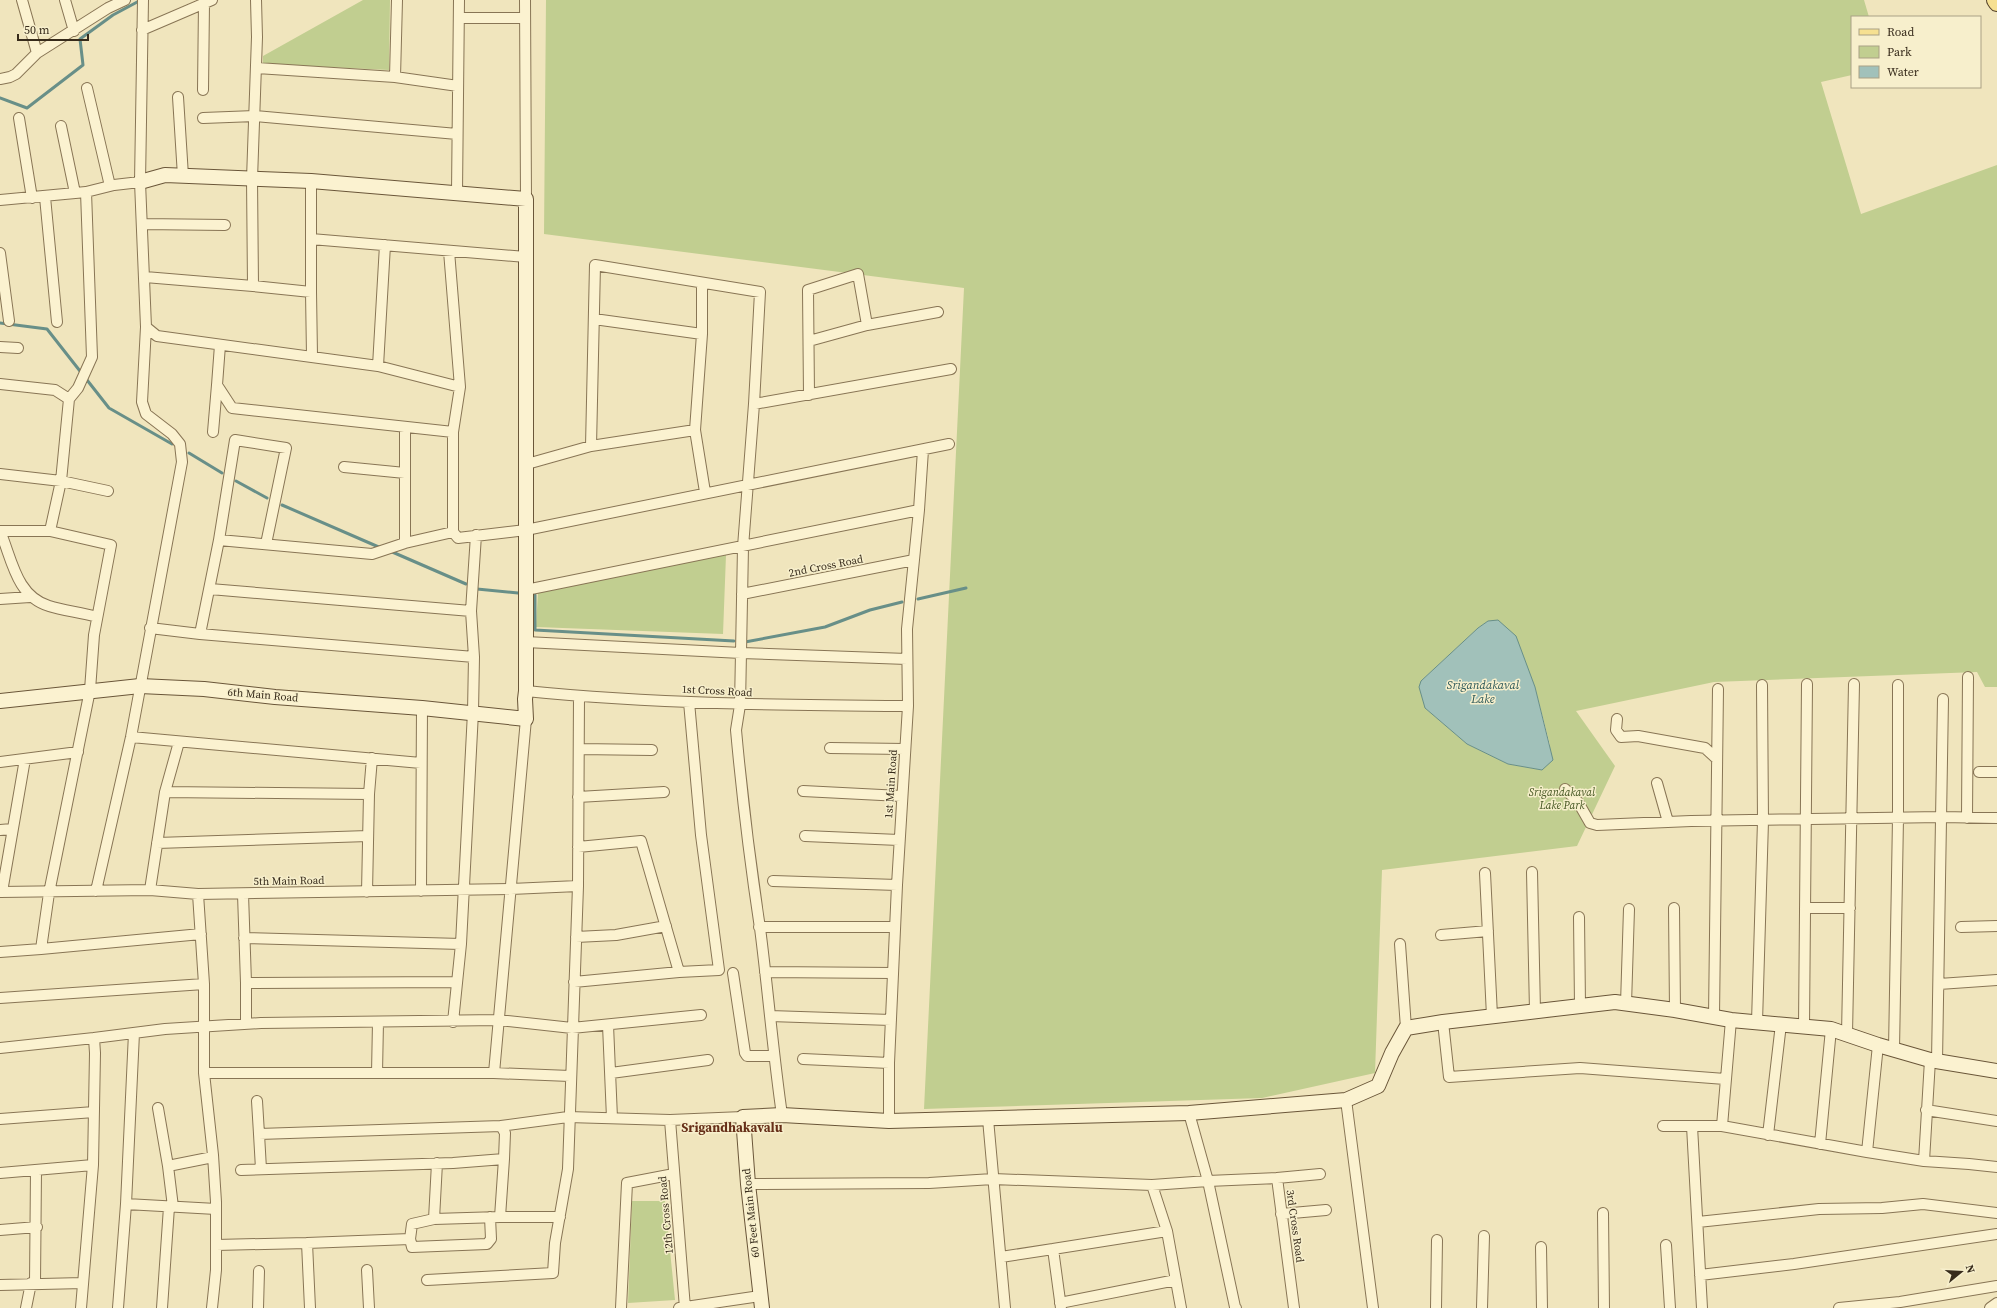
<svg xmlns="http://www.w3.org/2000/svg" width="1997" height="1308" viewBox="0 0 1997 1308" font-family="'Source Serif 4',serif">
<rect width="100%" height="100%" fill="#f0e5bd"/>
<path fill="#c1ce90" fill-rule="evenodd" d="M363 0H390L389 70 263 64V56Z
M546 0H1864L1869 17H1852V75L1821 82 1861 214 1997 165V687H1985L1977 672 1714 682 1576 711 1615 766 1577 846 1382 870 1375 1073 1262 1098 924 1109 964 288 544 234ZM1488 621 1535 687 1550 745 1542 770 1508 764 1467 744 1425 708 1421 681 1478 628Z
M726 555 723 634 536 627 538 592Z
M632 1201H665L675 1300 628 1303Z"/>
<path fill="#a1c1ba" stroke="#688f88" d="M1498 620 1516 636 1535 687 1553 760 1542 770 1508 764 1467 744 1425 708 1419 687 1421 681 1478 628 1488 621Z"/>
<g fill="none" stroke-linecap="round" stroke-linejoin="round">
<path stroke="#688f88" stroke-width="3" d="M0 98 27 108 83 65 80 39 113 15 141 0
M0 323 47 329 109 408 172 444
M189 453 222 473
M236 481 267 498
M282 505 381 548
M390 551 466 584
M477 589 518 593
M535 595V630L734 641
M918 599 966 588
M745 642 825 627 870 610 902 602"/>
<g stroke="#887555" stroke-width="12">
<path id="street" d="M22 0 37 53
M65 0 74 31
M525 0 526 199
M459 18H525
M142 30 212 0
M257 68 395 77 458 86
M395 77 397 0
M0 79 10 77 16 74 37 53 108 8 125 0
M87 88 110 186
M203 90 204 3
M178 97 183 176
M19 118 32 198
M203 118 255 116 457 134
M61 126 75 193
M140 182 143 0
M457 192 459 0
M45 197 57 322
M0 200 86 192 114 185 140 182 146 327 157 336 378 366 460 387
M142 224 225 225
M311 239 526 257
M449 251 460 387 453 432V532L458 538 526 530 949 444
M0 253 9 321
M145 277 253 286 252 179 257 37 256 0
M702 283V334L695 430 705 492
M253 286 311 292 312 356
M311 292V181
M594 319 702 334
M809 341 867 325
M220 345 217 385 232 408 453 432
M0 347 18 348
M378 366 385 245
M0 384 55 390 69 399 61 481 50 531H0
M809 395 808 290 858 274 867 325 938 312
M69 399 78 388 92 357 86 192
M754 404 951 369
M213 432 217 385
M591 446 595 265 760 292 754 404 743 547 740 705 736 730C742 796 750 862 760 928 768 990 773 1053 782 1115
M527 464 591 446 695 430
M344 467 405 473
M0 474 61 481 108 491
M0 531C12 559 16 596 49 606 64 611 81 612 97 617
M219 540 235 440 286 448 266 544
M405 543V428
M210 589 471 611
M526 590 919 510
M742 594 914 560
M0 599 30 597
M150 628 200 634 219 540 372 554 405 543 453 532
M200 634 474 657
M526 642 741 653 907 659
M526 691C653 704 780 705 908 706
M1617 719 1616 730 1621 737 1638 736 1705 748 1717 759
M131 737 421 763
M830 748 905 749
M579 749 652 750
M0 762 78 752
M1979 772H1997
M1657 783 1668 822
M1565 789 1578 802 1590 823 1597 825 1691 821 1941 817 1997 818
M803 791 901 796
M165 792 369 794
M578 797 664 792
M1967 818 1968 677
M0 830 12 829
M805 836 899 840
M157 843 368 836
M578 847 641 841 679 972
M1532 872 1535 1011
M1485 873 1492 1016
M773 881 897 885
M150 890 165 792 179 742
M96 891 131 737 182 462 180 444 172 434 146 414 142 402 146 327
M421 891 422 708
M0 892 150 890 198 894 511 889 578 886
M2 892 25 759
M367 892 369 794 372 758
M198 894 204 984V1073L213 1155 216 1202V1270L212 1308
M243 894 246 983V1024
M1674 908 1675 1010
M1805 908H1850
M1579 917 1580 1006
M759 927H895
M1961 927 1997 926
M1441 935 1488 931
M576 937 616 935 666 926
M244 938 461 944
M1400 944 1406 1028
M41 949 49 893 90 690 94 635 111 545 50 531
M0 952 41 949 201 934
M765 972 893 973
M733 973 745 1053 747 1056H773
M574 982 679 972 719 970 701 835 689 702
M246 983 457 982
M1939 984 1997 980
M0 998 204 984
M1626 1004 1629 909
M770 1016 891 1020
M1714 1017 1718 689
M453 1022 461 944 473 712 474 657 471 611 476 535
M1443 1022 1449 1077 1580 1068 1725 1079
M1757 1022 1763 821 1762 685
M608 1025 612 1118
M1804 1027 1807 684
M1847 1034 1854 684
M1878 1045 1867 1152 1924 1161
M0 1048 94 1038
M1894 1050 1898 818V685
M803 1059 889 1063
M1930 1060 1924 1161 1969 1164 1997 1167
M1937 1061 1943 699
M204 1073H494L570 1076
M377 1073 378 1022
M494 1073 526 719
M611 1073 708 1060
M1346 1100 1373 1308
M257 1101 259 1134
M158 1108 168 1166
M1926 1110 1997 1121
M0 1119 94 1112
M988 1119 1005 1308
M670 1120 685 1308
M889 1121V1063L897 885 908 706 907 629 919 510 923 450
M1663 1126H1692
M1722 1126 1867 1152
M1768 1135 1781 1024
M1820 1144 1831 1029
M437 1163 434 1219 500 1217 504 1159
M261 1169 259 1134 501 1126
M241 1170 453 1163 504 1159 505 1133 501 1126 568 1117 670 1120 743 1117
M0 1173 93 1165
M1277 1178 1320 1174
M748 1184 929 1183 993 1179 1152 1185 1208 1181 1189 1113
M1152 1185 1167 1231
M126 1204 134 1033
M173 1207 168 1166 213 1157
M1603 1213 1604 1308
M1281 1214 1326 1210
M500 1217H560
M1698 1222 1819 1209 1882 1208 1923 1204 1997 1213
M0 1230 37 1227
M410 1239 412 1224 434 1219
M307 1243 410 1239 412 1247 487 1244 491 1239 490 1217
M216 1245 307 1243 310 1308
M1666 1245 1670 1308
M1541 1247 1542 1308
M1001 1257 1053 1249
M367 1270 369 1308
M1700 1275 1794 1264 1997 1234
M427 1280 553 1273 555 1243 568 1169 578 886 579 696
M35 1283 36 1170
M0 1285 83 1283
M1060 1303 1176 1280
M26 1308 31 1283
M81 1308 93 1165 95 1053 94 1038 165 1029 261 1023 499 1020 572 1028 701 1015
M118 1308 126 1204 216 1209
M162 1308 169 1207
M258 1308 259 1271
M621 1308 627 1183 674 1174
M679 1308 760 1296
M1061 1308 1053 1249 1167 1231 1181 1308
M1236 1308 1235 1307 1208 1181 1277 1178 1294 1308
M1436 1308 1437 1240
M1482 1308 1484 1236
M1702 1308 1692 1126H1722L1731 1020
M1839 1308 1900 1302 1997 1286
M1990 1308 1997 1303"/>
</g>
<g stroke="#6a5639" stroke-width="16">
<path id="secondary" d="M0 701 140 686 204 689 275 697 422 708 526 719 525 699 526 691V199L311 181 165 175 140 182
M762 1308 748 1184 743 1117 782 1115 889 1121 1189 1113 1346 1100 1378 1086 1392 1053 1406 1028 1443 1022 1615 1002 1675 1010 1731 1020 1831 1029 1878 1045 1930 1060 1997 1071"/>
</g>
<g stroke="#55422a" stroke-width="18">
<path id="primary" d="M1995 0 1997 3"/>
</g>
<use href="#street" stroke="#fbf2d0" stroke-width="10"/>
<use href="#secondary" stroke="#fbf2d0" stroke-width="14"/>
<use href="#primary" stroke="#f6e091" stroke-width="16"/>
</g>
<g text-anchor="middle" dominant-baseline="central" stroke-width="3" stroke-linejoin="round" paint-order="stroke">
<g font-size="11" fill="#372b1b" stroke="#f7efcc">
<text transform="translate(826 566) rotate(-11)">2nd Cross Road</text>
<text transform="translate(717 691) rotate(3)">1st Cross Road</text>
<text transform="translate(263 695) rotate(5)">6th Main Road</text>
<text transform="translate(891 784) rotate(-86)">1st Main Road</text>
<text transform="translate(289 881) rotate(-1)">5th Main Road</text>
<text transform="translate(751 1213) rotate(-96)">60 Feet Main Road</text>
<text transform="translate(666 1215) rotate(-95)">12th Cross Road</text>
<text transform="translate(1295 1226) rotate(82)">3rd Cross Road</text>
</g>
<g font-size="11" font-style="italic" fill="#435420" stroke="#f7efcc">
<text x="1562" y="792">Srigandakaval<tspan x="1562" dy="13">Lake Park</tspan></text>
</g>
<g font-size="12" font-style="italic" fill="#295657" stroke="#f7efcc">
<text x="1483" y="685">Srigandakaval<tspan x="1483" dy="14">Lake</tspan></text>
</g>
<g font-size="13" font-weight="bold" fill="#662f18" stroke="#f7efcc">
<text x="732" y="1127">Srigandhakavalu</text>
</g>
</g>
<rect x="1851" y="16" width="130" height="72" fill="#f7efcc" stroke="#aaa185"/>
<rect x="1859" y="29" width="20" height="6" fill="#f6e091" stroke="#aaa185"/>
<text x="1887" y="36" font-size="12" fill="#372b1b">Road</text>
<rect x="1859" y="46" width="20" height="12" fill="#c1ce90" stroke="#aaa185"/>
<text x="1887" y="56" font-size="12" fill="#372b1b">Park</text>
<rect x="1859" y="66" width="20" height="12" fill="#a1c1ba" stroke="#aaa185"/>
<text x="1887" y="76" font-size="12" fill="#372b1b">Water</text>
<g transform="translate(1961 1272) rotate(72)" stroke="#f7efcc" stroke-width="3" paint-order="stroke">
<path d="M0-3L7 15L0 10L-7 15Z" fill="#372b1b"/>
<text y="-6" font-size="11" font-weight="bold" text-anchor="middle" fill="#372b1b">N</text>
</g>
<path d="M18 34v6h70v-6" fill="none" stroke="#372b1b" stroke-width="2"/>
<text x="24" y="34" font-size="12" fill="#372b1b" stroke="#f7efcc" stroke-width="3" paint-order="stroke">50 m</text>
</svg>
